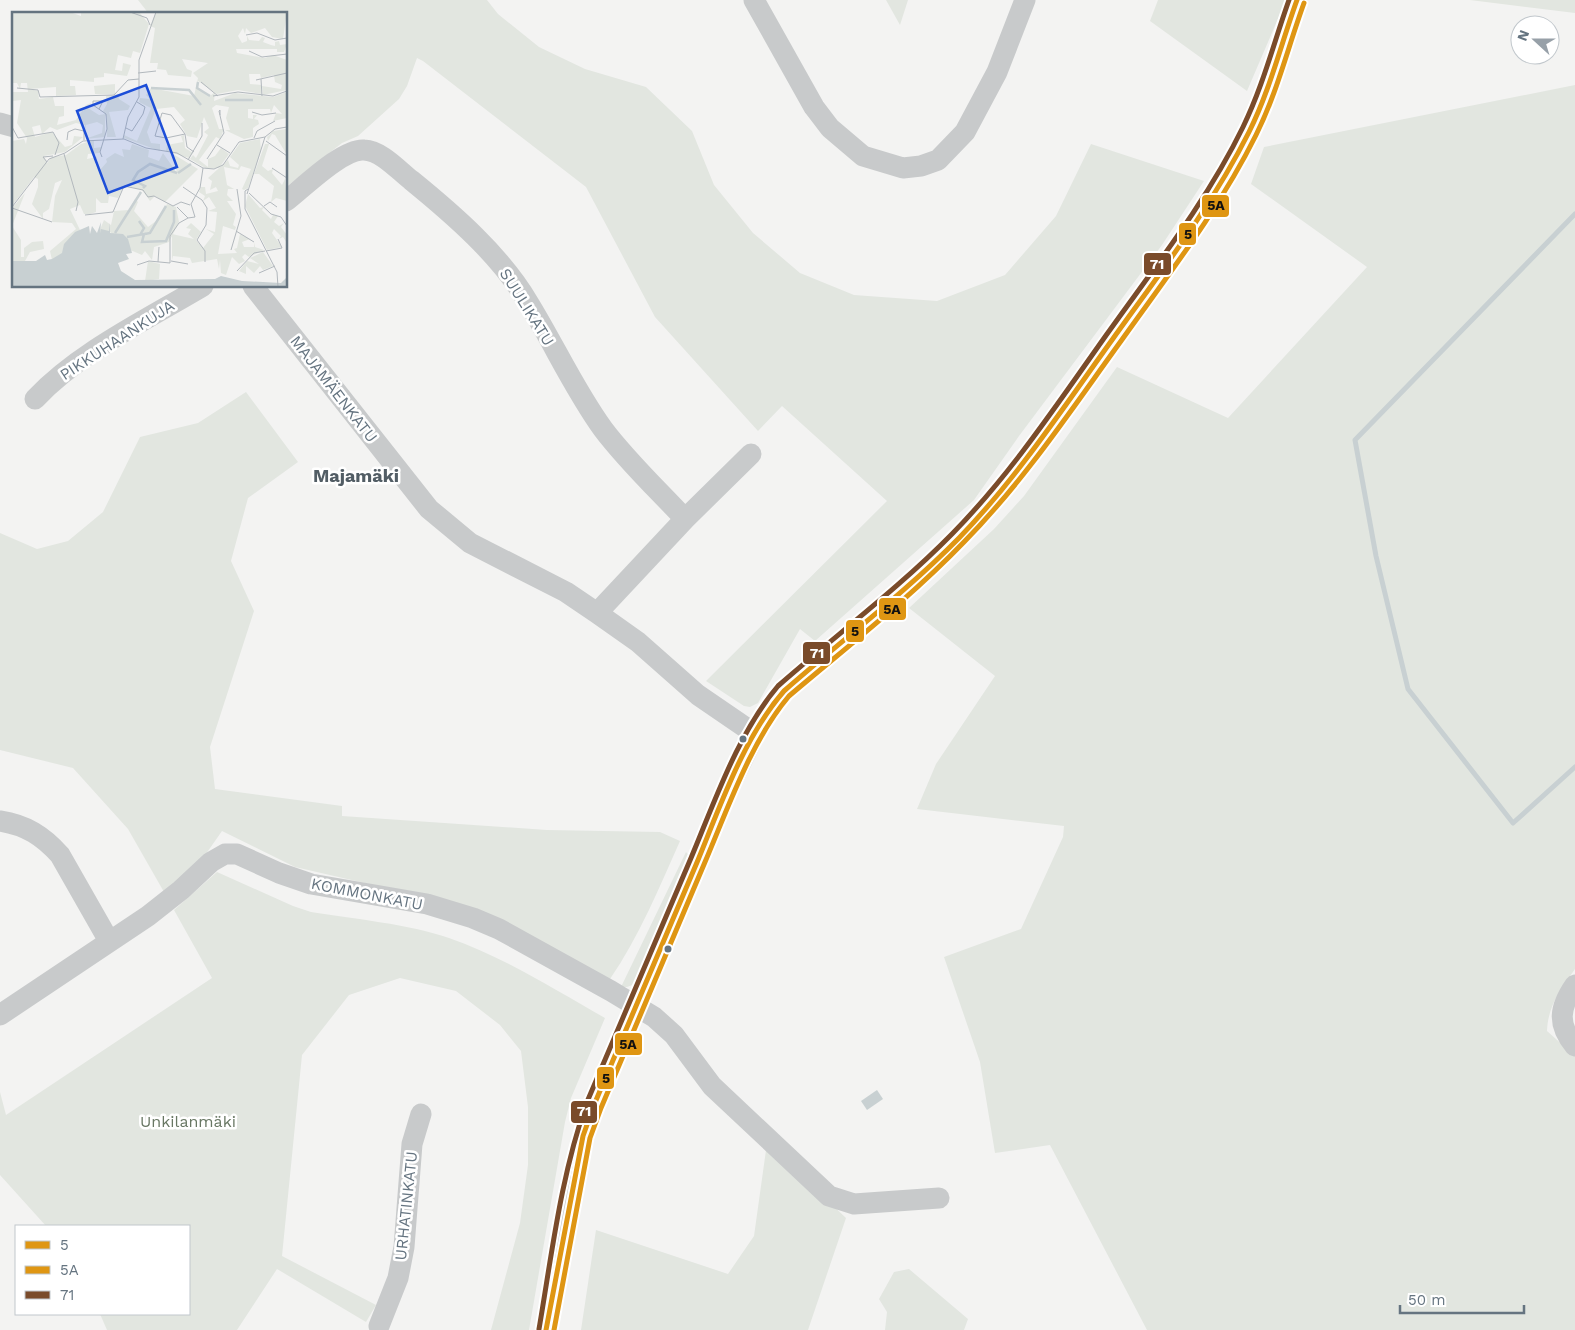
<svg xmlns="http://www.w3.org/2000/svg" width="1575" height="1330" viewBox="0 0 1575 1330" font-family="'Work Sans',sans-serif">
<rect width="100%" height="100%" fill="#f3f3f2"/>
<path fill="#e2e6e0" d="M138 0H487L498 14 539 47 585 69 646 87 692 131 714 185 753 233 800 273 854 295 937 301 1005 275 1056 216 1091 144 1204 181 1162 245 1019 436 974 500 815 641 800 629 758 703 750 707 744 706 706 681 887 501 782 406 758 431 655 317 586 187 423 61 417 58 407 86 399 99 358 136 342 143 286 187V14H271L272 11 266 14H149Z
M886 0H908L900 25Z
M1158 0H1286L1247 91 1150 21Z
M1470 0H1575V13Z
M1575 85V969C1561 989 1548 1005 1547 1031L1575 1056V1330H1147L1050 1145 995 1153 980 1062 944 957 1021 929 1063 837 1064 826 917 809 936 764 995 676 909 608 994 529 1024 496 1117 367 1228 418 1367 267 1251 184 1264 147Z
M246 392 298 462 248 498 231 561 254 611 210 747 215 789 342 806V816L547 830 660 832 680 841C659 888 639 937 610 979L417 895 295 867 222 831 201 861 164 892 128 829 73 768 0 750V533L37 549 68 541 103 512 140 437 198 423Z
M686 852 690 857 635 984 627 987H621Z
M217 872 293 906 311 912C354 919 409 924 449 938 504 957 555 990 605 1018L571 1098 565 1122 529 1330H491L520 1223 528 1165V1107L521 1051 500 1025 456 991 400 978 349 995 302 1055 282 1256 376 1305 366 1322 277 1269 237 1330H107L100 1314H189V1226H46L0 1175V1092L6 1115 212 978 174 910Z
M767 1143 846 1218 808 1330H581L596 1230 728 1274 754 1236Z
M909 1269 968 1319 964 1330H885L887 1312 879 1299 894 1272Z"/>
<path fill="#c8d0d2" d="M877 1090 883 1099 867 1110 861 1101Z"/>
<g fill="none" stroke-linecap="round" stroke-linejoin="round">
<path stroke="#c8d0d2" stroke-width="5" d="M1575 214 1355 440 1376 556 1408 689 1513 823 1575 767"/>
<path stroke="#c8cacb" stroke-width="21" d="M754 0 814 107 830 128 863 156 903 168 921 166 938 160 965 132 997 72 1025 0
M0 123 14 127
M286 201C303 188 343 148 364 150 382 151 398 170 411 180 454 215 500 255 528 302 554 344 574 389 603 429 627 461 657 489 685 519L597 613
M253 286 429 509 470 543 566 592 597 613 638 642 698 695 755 734
M35 399C79 352 148 319 203 286
M685 519 751 454
M0 821C26 825 43 836 60 855L109 941
M1575 985C1559 1008 1557 1024 1575 1046
M0 1015 148 916 181 890 211 862 225 854H237L279 873 311 884 427 904 473 918 499 929 611 991 654 1017 674 1035 712 1086 829 1196 854 1204 939 1198
M379 1326 398 1278 404 1247 412 1144 421 1114
M546 1330 574 1174 583 1136 594 1105 727 791 755 734 771 706 784 691C850 633 921 580 980 515 1035 454 1079 385 1127 319 1169 258 1215 198 1249 132 1270 90 1281 43 1297 0"/>
<g stroke="#fff" stroke-width="9">
<path id="bus-1" d="M546 1330 583 1136 594 1105C629 1023 663 941 698 860 721 804 744 737 784 691 842 640 905 593 959 538 1017 478 1063 408 1112 340 1160 273 1212 206 1249 132 1270 90 1281 44 1297 0"/>
</g>
<g stroke="#fff" stroke-width="9">
<path id="bus-2" d="M554 1330 590 1138 601 1108C636 1026 670 944 705 862 728 808 751 741 789 696 848 646 910 598 964 542 1024 481 1071 410 1121 341 1168 275 1220 208 1256 135 1277 93 1288 47 1304 3"/>
</g>
<g stroke="#fff" stroke-width="9">
<path id="bus-3" d="M539 1329C552 1253 561 1175 587 1102 622 1021 656 939 691 858 715 801 738 733 778 686 836 635 898 589 952 534 1011 474 1058 403 1107 334 1154 268 1207 201 1243 127 1263 86 1274 42 1289 0"/>
</g>
<use href="#bus-1" stroke="#df9613" stroke-width="5"/>
<use href="#bus-2" stroke="#df9613" stroke-width="5"/>
<use href="#bus-3" stroke="#7a4b2a" stroke-width="5"/>
</g>
<g fill="#657480" stroke="#fff" stroke-width="2">
<circle cx="743" cy="739" r="4.5"/>
<circle cx="668" cy="949" r="4.5"/>
</g>
<g text-anchor="middle" dominant-baseline="central" stroke-width="5" stroke-linejoin="round" paint-order="stroke">
<g font-size="16" fill="#657480" stroke="#fff">
<text transform="translate(527 307) rotate(58)">SUULIKATU</text>
<text transform="translate(117 340) rotate(-33)">PIKKUHAANKUJA</text>
<text transform="translate(334 389) rotate(52)">MAJAMÄENKATU</text>
<text transform="translate(367 894) rotate(11)">KOMMONKATU</text>
<text transform="translate(406 1206) rotate(-84)">URHATINKATU</text>
</g>
<g font-size="16" fill="#687763" stroke="#fff">
<text x="188" y="1121">Unkilanmäki</text>
</g>
<g font-size="18" font-weight="bold" fill="#525d65" stroke="#fff">
<text x="356" y="475">Majamäki</text>
</g>
</g>
<g transform="translate(12 12)">
<rect width="275" height="275" fill="#f3f3f2"/>
<path d="M1 0H58L69 4V0H127L137 12 128 41 121 39 119 46 106 43 103 58 110 59 111 51 119 53 115 64 92 61V65L82 66V70L58 68V74H63L64 83 44 84V75L17 77 26 79 27 87 41 85 43 94H52V104L47 105 45 113 64 108 74 93 79 91 76 96 87 103 93 102V125L73 127 90 121 91 113 85 110 74 113 73 118V113L64 111 45 118 38 115 30 122 28 113 20 115 23 125 40 120 53 135 60 133 62 124 71 125 53 140 32 144 35 151 40 145 54 143 69 132 82 128V136L90 135 87 141 76 142 75 147 85 145 83 151 87 159 95 150 94 147 103 141 112 145 110 137 118 138 120 132 137 138 136 145 147 149 151 141 165 161 161 142 186 157 153 190 143 184 138 189 130 178 112 173 106 186 97 184 96 191H89L84 186V200L78 202H72L68 193 58 197 68 218 56 229 58 230 51 242 40 248 38 239 64 217 60 211 40 210 43 184 50 168 43 171 37 197 31 201V207L20 192 26 175V167L22 165 0 194V129L12 127 14 132 15 126 5 111 9 88 0 89V80H16L15 71H9L8 77 5 71H0ZM144 0H275L271 27 260 25 253 16 239 21 234 16 233 22 231 16 226 24 230 31 235 29V24L237 28 247 29 250 25 253 26 251 30 259 33 263 34V30L267 29 268 33 275 32 272 40H265V37H224L225 41 253 46 261 43 275 48V78L251 83 250 74 269 77 270 73 263 70 262 63 249 66 248 62H237L238 72 249 73 250 82 226 78 205 82 186 69 185 75 198 84 203 80 202 89 223 81 261 85 275 80V106L261 109 264 101 270 102 262 93 259 101 258 97H236V106L241 107V103H245L242 107 246 108 247 112 241 116V125L232 127 213 118H218L214 106 217 95 204 93 200 96 207 117H212L208 127 204 125 187 148 196 155V147L203 144 209 136 217 142 207 156 195 157 178 147 181 143 184 146 196 123 192 120 197 116 192 105 185 126 175 124 168 112 173 108 162 95 144 97 135 120 139 131 148 132V139L112 126V123L125 129 139 96 127 90 128 86 138 87 134 83 139 76 182 84 186 66 181 61 196 51 170 47 175 57 180 59 179 65 156 63 154 58 145 57 146 51H138L143 16 138 14ZM103 72V82H83L82 74ZM106 82 107 87 118 94 116 98 97 100 104 125H95V106L91 99 95 92 94 84ZM274 117 275 121V143L263 123 260 122 256 129 255 125 261 119ZM172 123 173 136 181 141 177 146 154 139 155 133 171 130 169 124ZM248 127 249 139 236 176 232 178 230 177 239 157 229 154 227 158 212 155 215 173 222 177H216L215 183 221 189H215L224 202 221 213 224 215 223 218 211 214 206 242 225 241 222 237 225 236 228 222 238 227 230 230 232 235H242L243 230V235L252 238 237 245 233 242 230 245 233 249 227 252 220 245 214 263 209 261 208 248 207 257 205 247 180 251 178 246 161 244 160 248V222L182 227 176 222 179 217 174 216 179 211 189 220 184 228 191 236 202 222 194 217 203 220 205 200 196 199 204 196 197 185 191 189 193 184 187 180 189 175H193L194 182 206 179 204 175 198 178 200 169 196 166 216 148 218 154 226 156 227 153 218 145 228 131ZM253 132H257L250 154 256 159 261 157 260 161 270 173 273 167 275 189 264 186 259 190 262 174 247 162H242ZM13 181 0 214 9 228V245H12V236L20 230 31 229 32 237 18 240 13 249 0 251V196ZM236 182 248 196 252 195 250 198 259 207 261 203 266 204 262 210 267 214 272 211 269 215 275 223V231L271 225 267 227 269 224 262 217 260 221 270 235 255 238 233 194ZM123 187 126 190 122 199 136 215 144 209 155 192 164 195 167 210 157 230 142 235 140 248 133 239 130 243 116 237 97 219 87 220 92 208 99 213 102 199 117 198ZM251 240 261 254 251 258 248 254 242 261 234 254V262L227 259 235 249 247 252 238 246ZM136 249 148 252 147 267 133 269Z" fill="#e2e6e0"/>
<path d="M89 210 88 221 89 217 97 219 98 211V221L111 222 116 227 120 241 114 242 117 247 106 251 109 259 123 268 203 267 209 264 230 269 269 271 275 265V275H0L1 249H24L33 243 35 248 40 247 50 241 52 232 63 220 77 214 78 222 80 214 85 221Z" fill="#c8d0d2"/>
<path fill="none" stroke="#c8d0d2" stroke-width="2.5" d="M186 70 185 76 198 84M139 76 177 78 189 93M213 88H241M166 161 179 152M131 176 133 174 121 168 126 160 138 152 165 161M127 209 132 216 128 223M103 221 129 180M133 222 138 221 154 194M115 225 132 222 130 230 154 229 162 210V198"/>
<path fill="none" stroke="#b2b8bd" stroke-width="1" d="M118 0 135 6 138 13M234 23 245 21 263 28 275 26M237 39 250 45 275 42M126 61 144 59M249 67 250 84M244 68 275 61M189 70 206 84M5 76 26 78 28 85 102 83 116 68 127 67M201 84 226 80 261 84 275 79M87 97 91 89H81V93L94 102 95 117 88 140 90 145M240 100 250 103 264 101M0 115 6 126 41 120 47 131 43 143M114 116 120 119 131 102 133 95 125 90M173 122 159 103 150 101 143 124 154 126 173 122 175 135 182 140M253 125 263 117 275 115M242 126 245 119 263 109M111 127 116 105 127 85V48L144 0M55 128 56 120 63 117 72 119V128M254 129 275 144M205 133 218 141M52 142 66 190 64 199M195 147 212 121 207 99 208 98V103M176 148 190 124V111M35 150 31 145 41 144M260 156 275 166M171 175 190 188 195 196 194 213 185 228 193 239V250M236 177 233 179V197L265 260 266 275M237 181 259 202 269 205 275 214M235 182 253 125M252 194 258 190 265 195M0 195 37 147 53 141 71 129 112 127 134 136 165 141 191 156 202 157 211 153 227 130 253 125M0 196 40 210M73 203 101 200 112 174 131 178 136 185 142 184 161 194 169 190 178 193M176 206 183 205 179 192 188 176 191 156M224 219 242 230M219 238 229 204 225 177M254 239 270 236 266 227M159 249 176 252M146 250 147 235M125 253 137 249 158 251V224L167 211 176 206 165 195M225 259 242 241 253 239M247 261 263 254"/>
<path fill="#1d4ed8" fill-opacity="0.15" stroke="#1d4ed8" stroke-width="2.5" d="M134 73 165 155 96 181 65 99Z"/>
<rect width="275" height="275" fill="none" stroke="#657480" stroke-width="2.5"/>
</g>
<g stroke="#fff" stroke-width="2">
<rect x="1201" y="194" width="29" height="24" rx="5" fill="#df9613"/>
<rect x="1178" y="222" width="19" height="24" rx="5" fill="#df9613"/>
<rect x="1143" y="252" width="29" height="24" rx="5" fill="#7a4b2a"/>
<rect x="878" y="597" width="29" height="24" rx="5" fill="#df9613"/>
<rect x="845" y="619" width="20" height="24" rx="5" fill="#df9613"/>
<rect x="802" y="641" width="29" height="24" rx="5" fill="#7a4b2a"/>
<rect x="614" y="1032" width="29" height="24" rx="5" fill="#df9613"/>
<rect x="596" y="1066" width="19" height="24" rx="5" fill="#df9613"/>
<rect x="570" y="1100" width="28" height="24" rx="5" fill="#7a4b2a"/>
</g>
<g font-size="14" text-anchor="middle" font-weight="bold" fill="#fff">
<text x="1157" y="269">71</text>
<text x="817" y="658">71</text>
<text x="584" y="1116">71</text>
</g>
<g font-size="14" text-anchor="middle" font-weight="bold" fill="#111">
<text x="1216" y="210">5A</text>
<text x="1188" y="239">5</text>
<text x="892" y="614">5A</text>
<text x="855" y="636">5</text>
<text x="628" y="1049">5A</text>
<text x="606" y="1083">5</text>
</g>
<rect x="15" y="1225" width="175" height="90" fill="#ffffff" stroke="#c1c7cc"/>
<rect x="25" y="1241" width="25" height="8" fill="#df9613" stroke="#c1c7cc"/>
<text x="60" y="1250" font-size="15" fill="#657480">5</text>
<rect x="25" y="1266" width="25" height="8" fill="#df9613" stroke="#c1c7cc"/>
<text x="60" y="1275" font-size="15" fill="#657480">5A</text>
<rect x="25" y="1291" width="25" height="8" fill="#7a4b2a" stroke="#c1c7cc"/>
<text x="60" y="1300" font-size="15" fill="#657480">71</text>
<g transform="translate(1535 40) rotate(291)"><circle r="24" fill="#ffffff" stroke="#c1c7cc"/>
<path d="M0-4L9 19L0 12L-9 19Z" fill="#97a0a8"/>
<text y="-8" font-size="14" font-weight="bold" text-anchor="middle" fill="#657480">N</text>
</g>
<path d="M1400 1305v8h124v-8" fill="none" stroke="#657480" stroke-width="2.5"/>
<text x="1408" y="1305" font-size="15" fill="#657480" stroke="#ffffff" stroke-width="4" paint-order="stroke">50 m</text>
</svg>
